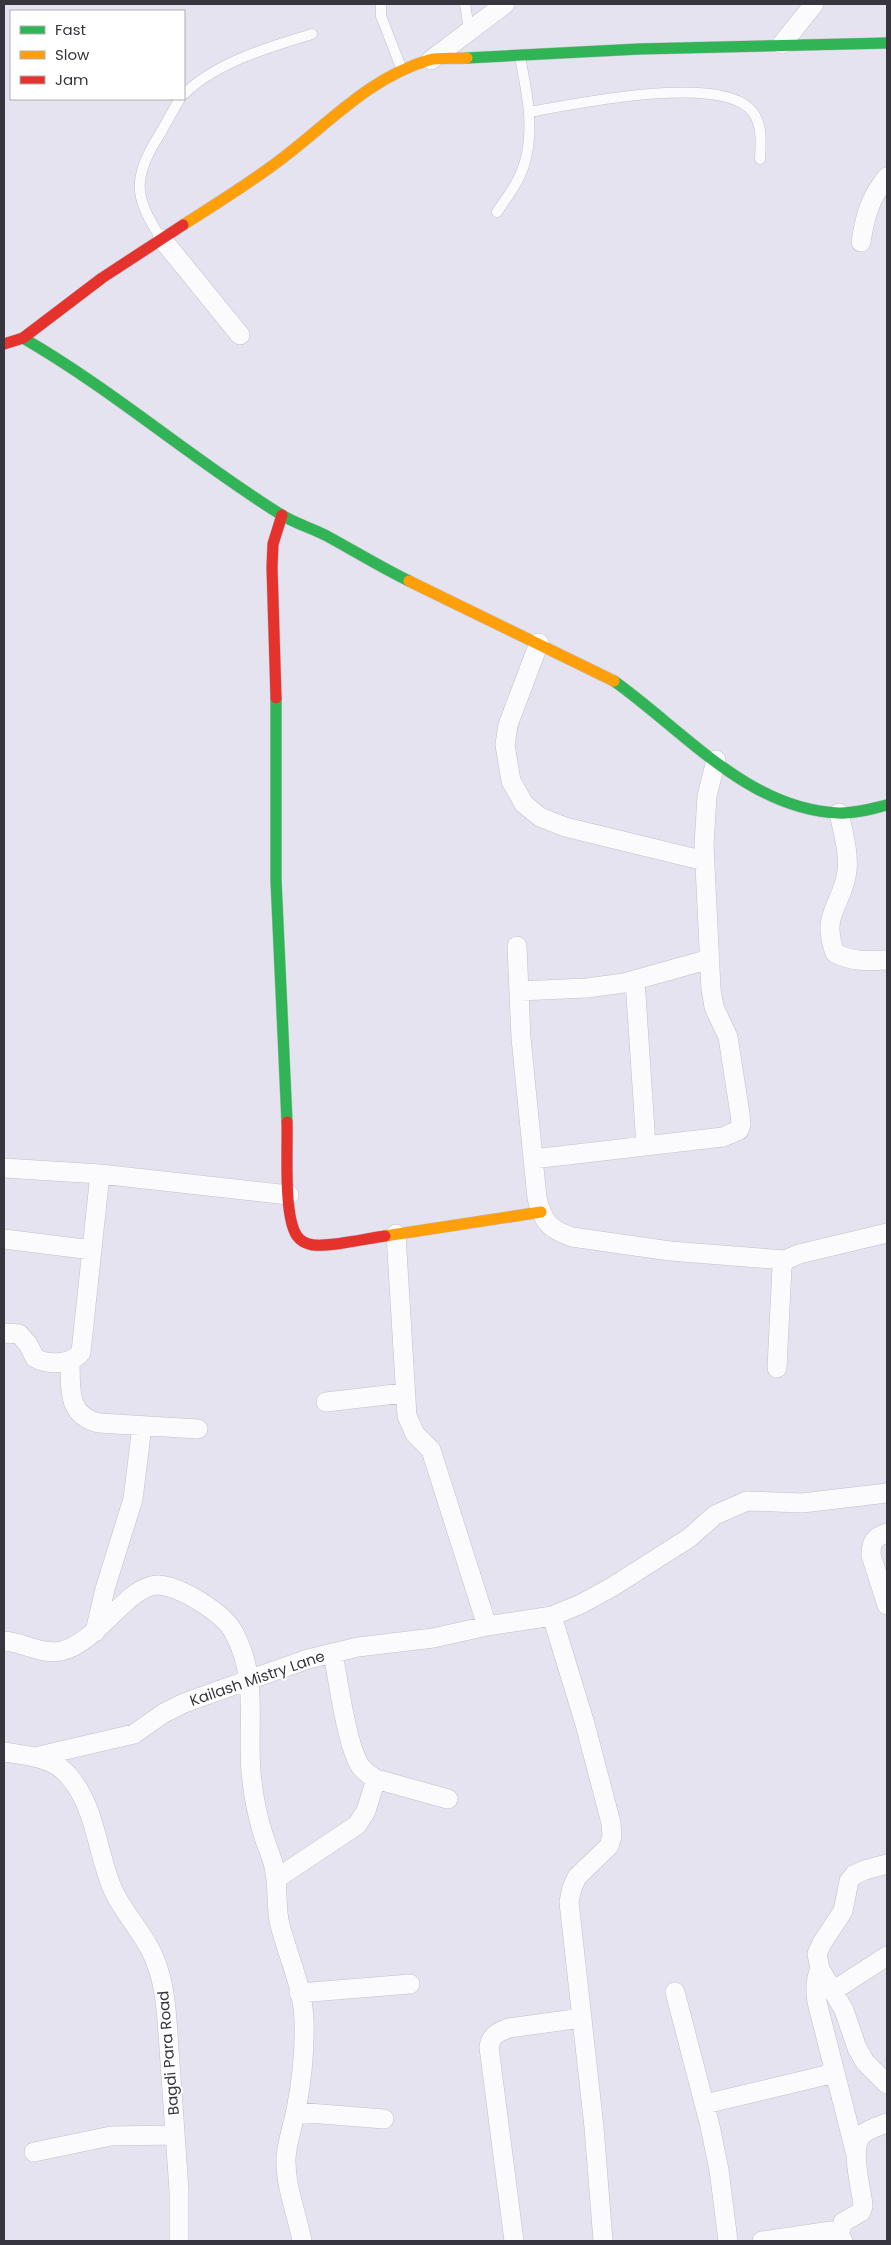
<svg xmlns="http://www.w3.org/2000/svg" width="891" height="2245" viewBox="0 0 891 2245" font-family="Poppins,sans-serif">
<rect width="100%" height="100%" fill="#e4e3ef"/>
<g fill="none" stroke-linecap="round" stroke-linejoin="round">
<g stroke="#c1c0ca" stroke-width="11">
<path id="lane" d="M381 4V16L402 70
M465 4 469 29
M184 94C217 62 269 47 312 34
M529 112C575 104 712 75 749 108 763 121 761 141 760 159
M497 212C507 197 519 182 524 165 535 130 527 92 520 57
M161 238C137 201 131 182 155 142 164 128 171 113 180 99"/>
</g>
<g stroke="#c1c0ca" stroke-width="20">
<path id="street" d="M782 44 814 4
M431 60 505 4
M162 239 240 335
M861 242C865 216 870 198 887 177
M539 643 508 725 505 745 511 781 524 804 540 817 565 827 705 861
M839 813C843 832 849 852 847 871 843 905 820 913 835 953 852 962 868 961 887 960
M517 946 521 1038 537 1198C543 1221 548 1229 572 1237L670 1251 785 1260
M635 980 646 1146
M519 991 587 988 624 983 710 959
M533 1159 723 1137 739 1130 741 1124 740 1114 728 1037 714 1007 711 989 704 845 707 796 716 760
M4 1168 100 1174 289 1195
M396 1234 407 1416 415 1434 431 1450 487 1626
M4 1239 92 1250
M4 1333 19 1334 28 1344 35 1358C48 1365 72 1365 81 1352L100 1174
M70 1360C71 1388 66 1415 99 1423L198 1429
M777 1368 782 1267 785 1260 799 1254 887 1233
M326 1402 404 1393
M887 1533C875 1537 871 1541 871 1555L887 1605
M552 1616 585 1724 611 1823 612 1836 609 1846 577 1877 572 1888 569 1902 594 2127 603 2241
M95 1632 105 1589 133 1499 142 1426
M4 1641C22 1642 42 1655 61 1651 98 1643 129 1583 159 1585 181 1587 222 1612 233 1631 259 1677 247 1722 251 1772 253 1794 257 1816 264 1837 267 1847 272 1857 274 1867 279 1886 275 1906 280 1925 288 1956 303 1988 304 2020 305 2051 302 2080 296 2110 293 2126 287 2141 286 2158 285 2186 297 2214 302 2241
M333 1653C338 1679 347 1748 361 1767 365 1772 370 1776 376 1779L448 1799
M4 1752C23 1755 49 1757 64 1771 96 1802 96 1851 113 1890 123 1912 140 1929 151 1951 162 1973 165 1996 167 2020L179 2190V2241
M35 1757 134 1734 164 1713 184 1703 308 1659 358 1647 433 1638 487 1626 552 1616 581 1604 612 1587 689 1538 715 1515 747 1501 802 1503 887 1493
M887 1864 865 1870 854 1875 849 1881 843 1911 822 1943 817 1954 820 1969 844 2010 857 2048 865 2062 887 2084
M276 1879 357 1825 366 1811 376 1779
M820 1969C815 1980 815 1990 817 2002L855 2151
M833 1991 887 1956
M675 1992 710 2126 719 2170 728 2241
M299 1993 410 1984
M705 2104 835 2073
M296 2112 384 2119
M34 2152 111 2136 175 2135
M839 2235 843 2222 861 2212 863 2206C862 2189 848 2146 863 2134 869 2129 879 2126 887 2123
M514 2241 489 2047C491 2035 498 2032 509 2028L582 2018
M762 2241 831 2231 839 2235 843 2241"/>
</g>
<g stroke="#c1c0ca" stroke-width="12">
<path id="fast" d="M467 58 639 49 887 43
M23 338C113 390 192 459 280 514 294 523 311 528 325 535 353 550 380 567 409 581
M614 681C683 730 748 809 838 813 854 814 871 809 887 805
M276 698V880L287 1122"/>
</g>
<g stroke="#c1c0ca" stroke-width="12">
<path id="slow" d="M183 225C217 203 252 182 284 157 331 121 371 77 429 60 440 57 455 59 467 58
M409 581 614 681
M385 1236 541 1212"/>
</g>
<g stroke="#c1c0ca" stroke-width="12">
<path id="jam" d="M4 344 23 338 102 278 183 225
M276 698 272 567 273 544 282 515
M287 1122C288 1147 283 1216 297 1236 300 1240 305 1243 309 1244 324 1249 368 1238 385 1236"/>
</g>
<use href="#lane" stroke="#fbfbfd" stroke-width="10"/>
<use href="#street" stroke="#fbfbfd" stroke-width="19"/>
<use href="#fast" stroke="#30b455" stroke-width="11"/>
<use href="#slow" stroke="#ff9f0a" stroke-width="11"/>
<use href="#jam" stroke="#e5322d" stroke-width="11"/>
</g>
<g text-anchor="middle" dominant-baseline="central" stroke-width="4" stroke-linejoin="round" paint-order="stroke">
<g font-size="15" fill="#37363f" stroke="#fff">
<text transform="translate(257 1678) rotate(-19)">Kailash Mistry Lane</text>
<text transform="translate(168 2053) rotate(-95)">Bagdi Para Road</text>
</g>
</g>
<rect width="891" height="2245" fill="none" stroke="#37363f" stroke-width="10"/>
<rect x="10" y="10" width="175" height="90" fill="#ffffff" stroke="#afafb2"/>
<rect x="20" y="26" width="25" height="8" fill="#30b455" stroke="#afafb2"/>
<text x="55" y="35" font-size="15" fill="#37363f">Fast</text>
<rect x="20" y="51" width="25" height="8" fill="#ff9f0a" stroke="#afafb2"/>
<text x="55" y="60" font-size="15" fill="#37363f">Slow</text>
<rect x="20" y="76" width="25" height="8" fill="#e5322d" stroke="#afafb2"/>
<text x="55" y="85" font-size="15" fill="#37363f">Jam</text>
</svg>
